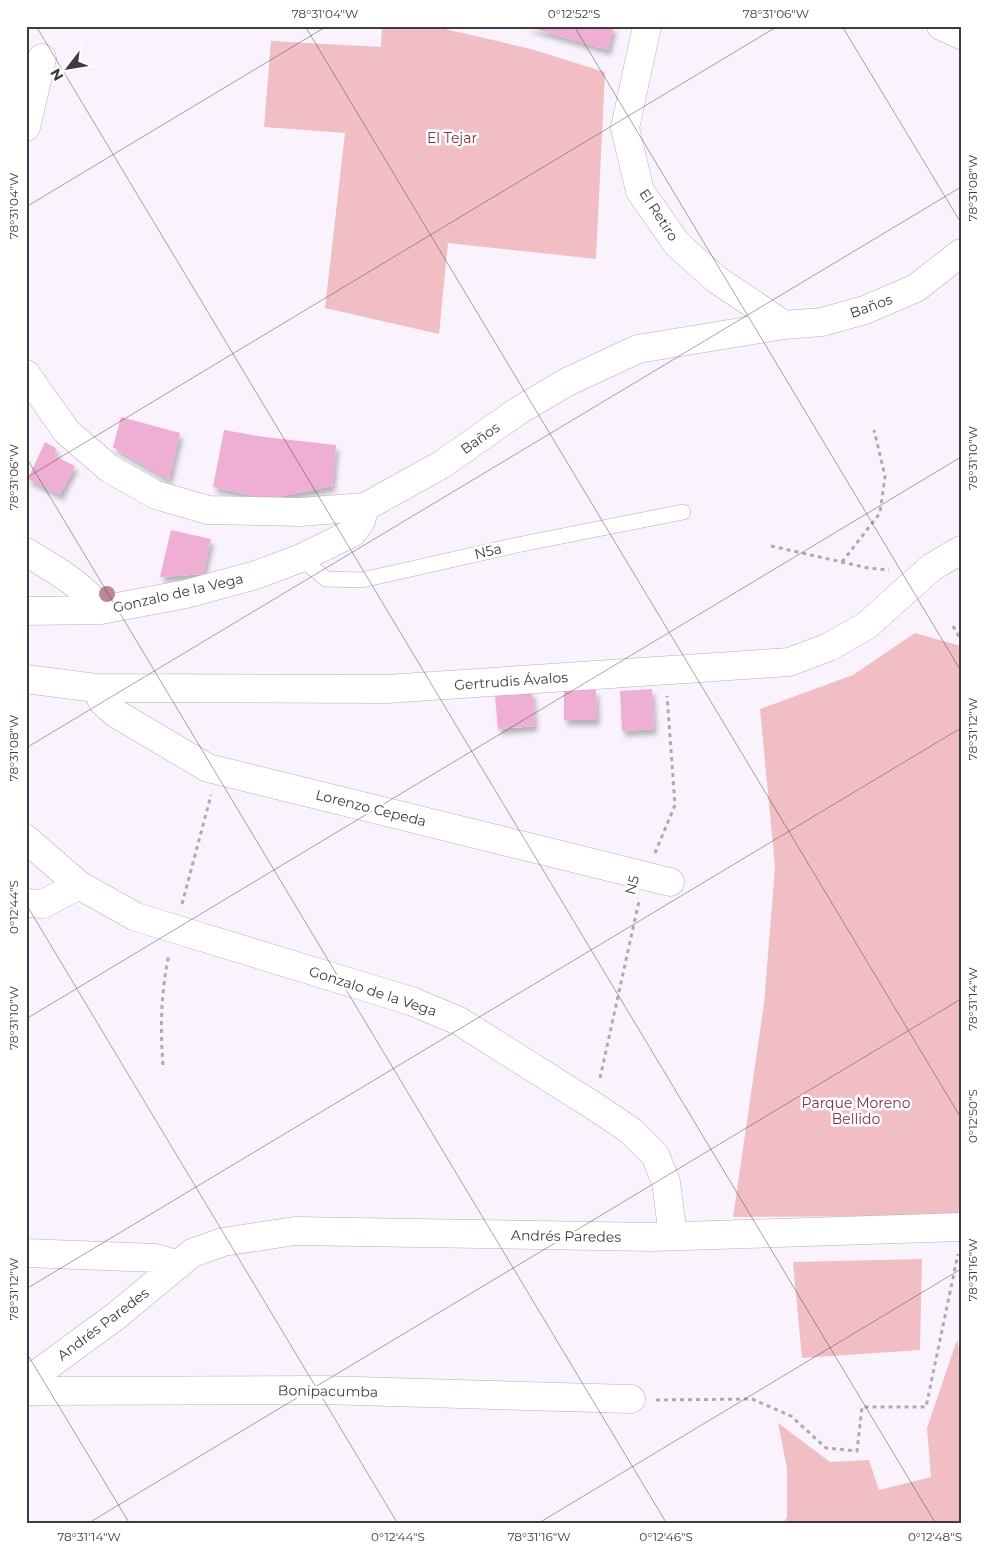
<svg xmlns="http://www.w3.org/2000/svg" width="987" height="1550" viewBox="0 0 987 1550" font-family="Montserrat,sans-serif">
<defs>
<filter id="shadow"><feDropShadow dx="3" dy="5.5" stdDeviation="2.5" flood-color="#0004"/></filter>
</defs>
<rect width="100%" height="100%" fill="#faf3fd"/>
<path fill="#f1bec4" d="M382 26H432L531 49 605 72 596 259 448 243 439 334 325 308 345 133 264 127 271 41 381 47Z
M915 633 961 646V1216L733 1217 764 1004 775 867 760 709 853 675Z
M922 1259 920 1350 802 1358 793 1262Z
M957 1340 961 1358V1524H783L787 1517V1468L778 1423 830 1462 869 1460 879 1490 931 1477 927 1428Z"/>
<path fill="#efaed3" filter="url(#shadow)" d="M525 26H614L608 50Z
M121 417 180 433 169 480 113 447Z
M224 430 264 437 336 445 332 486 268 499 213 487Z
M45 442 56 448 55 456 75 466 60 495 28 479Z
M171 530 211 539 203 574 160 577Z
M652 689 654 729 622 731 620 691Z
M564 690H596L597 720H564Z
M532 691 535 726 498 729 495 695Z"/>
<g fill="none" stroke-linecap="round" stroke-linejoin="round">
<g stroke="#b6aeb8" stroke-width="16">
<path id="service" d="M301 558 326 579 362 580 517 545 683 512"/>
</g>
<g stroke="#b6aeb8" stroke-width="29">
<path id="minor" d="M647 26 625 128 640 191 677 244 716 279 784 325
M941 26 961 35
M26 127 42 58
M26 374 67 432 110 469 156 495 208 510 300 512 365 507 441 465 518 411 567 382 638 349 784 325 822 322 865 310 916 288 961 253
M26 552C54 569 82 584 101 610
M26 611 101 610 186 594 256 575 301 558 352 533 361 521 365 507
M26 679 96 688 387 689 789 662 829 647 866 626 932 567 961 550
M96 688 102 701 115 713 208 768 670 882
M26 839 79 885 136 917 411 1001 459 1021 594 1106 631 1131 655 1155 666 1182 673 1236
M26 903 43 904 79 885
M26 1253 156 1258 178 1265
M26 1382 116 1316 192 1253 223 1242 295 1231 652 1237 961 1227
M26 1391 323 1390 631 1399"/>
</g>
<path stroke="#afaab2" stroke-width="3" stroke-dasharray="4 4" stroke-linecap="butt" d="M771 546 868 568 889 570
M842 562 880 513 885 476 874 430
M953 626 961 640
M655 853 675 805 667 696
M182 904 211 795
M163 1065C160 1027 161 992 169 954
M600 1078 639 901
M656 1400 752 1399 791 1416 826 1448 857 1451 862 1407H926L958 1254"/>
<use href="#service" stroke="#fff" stroke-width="15"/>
<use href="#minor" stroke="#fff" stroke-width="28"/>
</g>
<circle fill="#ba8796" cx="107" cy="594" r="8"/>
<path fill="none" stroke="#3e3b3f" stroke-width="1" stroke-opacity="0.45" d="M36 26 936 1524M305 26 961 1118M574 26 961 671M842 26 961 223M26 207 327 26M26 457 667 1524M26 478 778 26M26 748 961 187M26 904 398 1524M26 1019 961 457M26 1289 961 728M26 1352 130 1524M87 1524 961 999M537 1524 961 1269"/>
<g text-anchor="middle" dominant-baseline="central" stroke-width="5" stroke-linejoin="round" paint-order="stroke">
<g font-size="14" fill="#852f41" stroke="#fff">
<text x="452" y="138">El Tejar</text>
<text x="856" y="1103">Parque Moreno<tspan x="856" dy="16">Bellido</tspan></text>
</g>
<g font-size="14" fill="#3e3b3f" stroke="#fff">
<text transform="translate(659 215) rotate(57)">El Retiro</text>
<text transform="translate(871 306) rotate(-20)">Baños</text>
<text transform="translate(480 438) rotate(-35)">Baños</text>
<text transform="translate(488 551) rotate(-13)">N5a</text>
<text transform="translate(178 593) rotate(-13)">Gonzalo de la Vega</text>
<text transform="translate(511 681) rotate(-4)">Gertrudis Ávalos</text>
<text transform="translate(371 808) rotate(14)">Lorenzo Cepeda</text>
<text transform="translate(632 885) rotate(-76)">N5</text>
<text transform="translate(373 991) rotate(18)">Gonzalo de la Vega</text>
<text transform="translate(566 1236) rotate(1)">Andrés Paredes</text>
<text transform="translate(103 1324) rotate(-37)">Andrés Paredes</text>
<text transform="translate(328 1391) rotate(1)">Bonipacumba</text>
</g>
</g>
<rect width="987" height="1550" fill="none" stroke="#ffffff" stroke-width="55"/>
<g transform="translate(68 68) rotate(239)" stroke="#ffffff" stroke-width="4" paint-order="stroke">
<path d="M0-4L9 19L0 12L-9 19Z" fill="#3e3b3f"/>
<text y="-8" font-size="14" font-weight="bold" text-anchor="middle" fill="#3e3b3f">N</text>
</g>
<rect x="28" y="28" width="932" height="1494" fill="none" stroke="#3e3b3f" stroke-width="2"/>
<g font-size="12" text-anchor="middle" fill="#3e3b3f">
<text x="325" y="18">78°31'04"W</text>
<text x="574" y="18">0°12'52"S</text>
<text x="776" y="18">78°31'06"W</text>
<text transform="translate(973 188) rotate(-90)" y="4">78°31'08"W</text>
<text transform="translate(14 206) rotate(-90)" y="4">78°31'04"W</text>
<text transform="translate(973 458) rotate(-90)" y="4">78°31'10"W</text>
<text transform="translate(14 477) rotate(-90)" y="4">78°31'06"W</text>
<text transform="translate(973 729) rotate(-90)" y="4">78°31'12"W</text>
<text transform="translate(14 748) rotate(-90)" y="4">78°31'08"W</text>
<text transform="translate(14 907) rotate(-90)" y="4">0°12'44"S</text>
<text transform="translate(973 999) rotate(-90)" y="4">78°31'14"W</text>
<text transform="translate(14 1018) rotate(-90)" y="4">78°31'10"W</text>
<text transform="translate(973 1116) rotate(-90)" y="4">0°12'50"S</text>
<text transform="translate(973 1270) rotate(-90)" y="4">78°31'16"W</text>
<text transform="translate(14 1289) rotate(-90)" y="4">78°31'12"W</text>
<text x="89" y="1541">78°31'14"W</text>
<text x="398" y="1541">0°12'44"S</text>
<text x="539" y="1541">78°31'16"W</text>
<text x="666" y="1541">0°12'46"S</text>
<text x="935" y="1541">0°12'48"S</text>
</g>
</svg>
